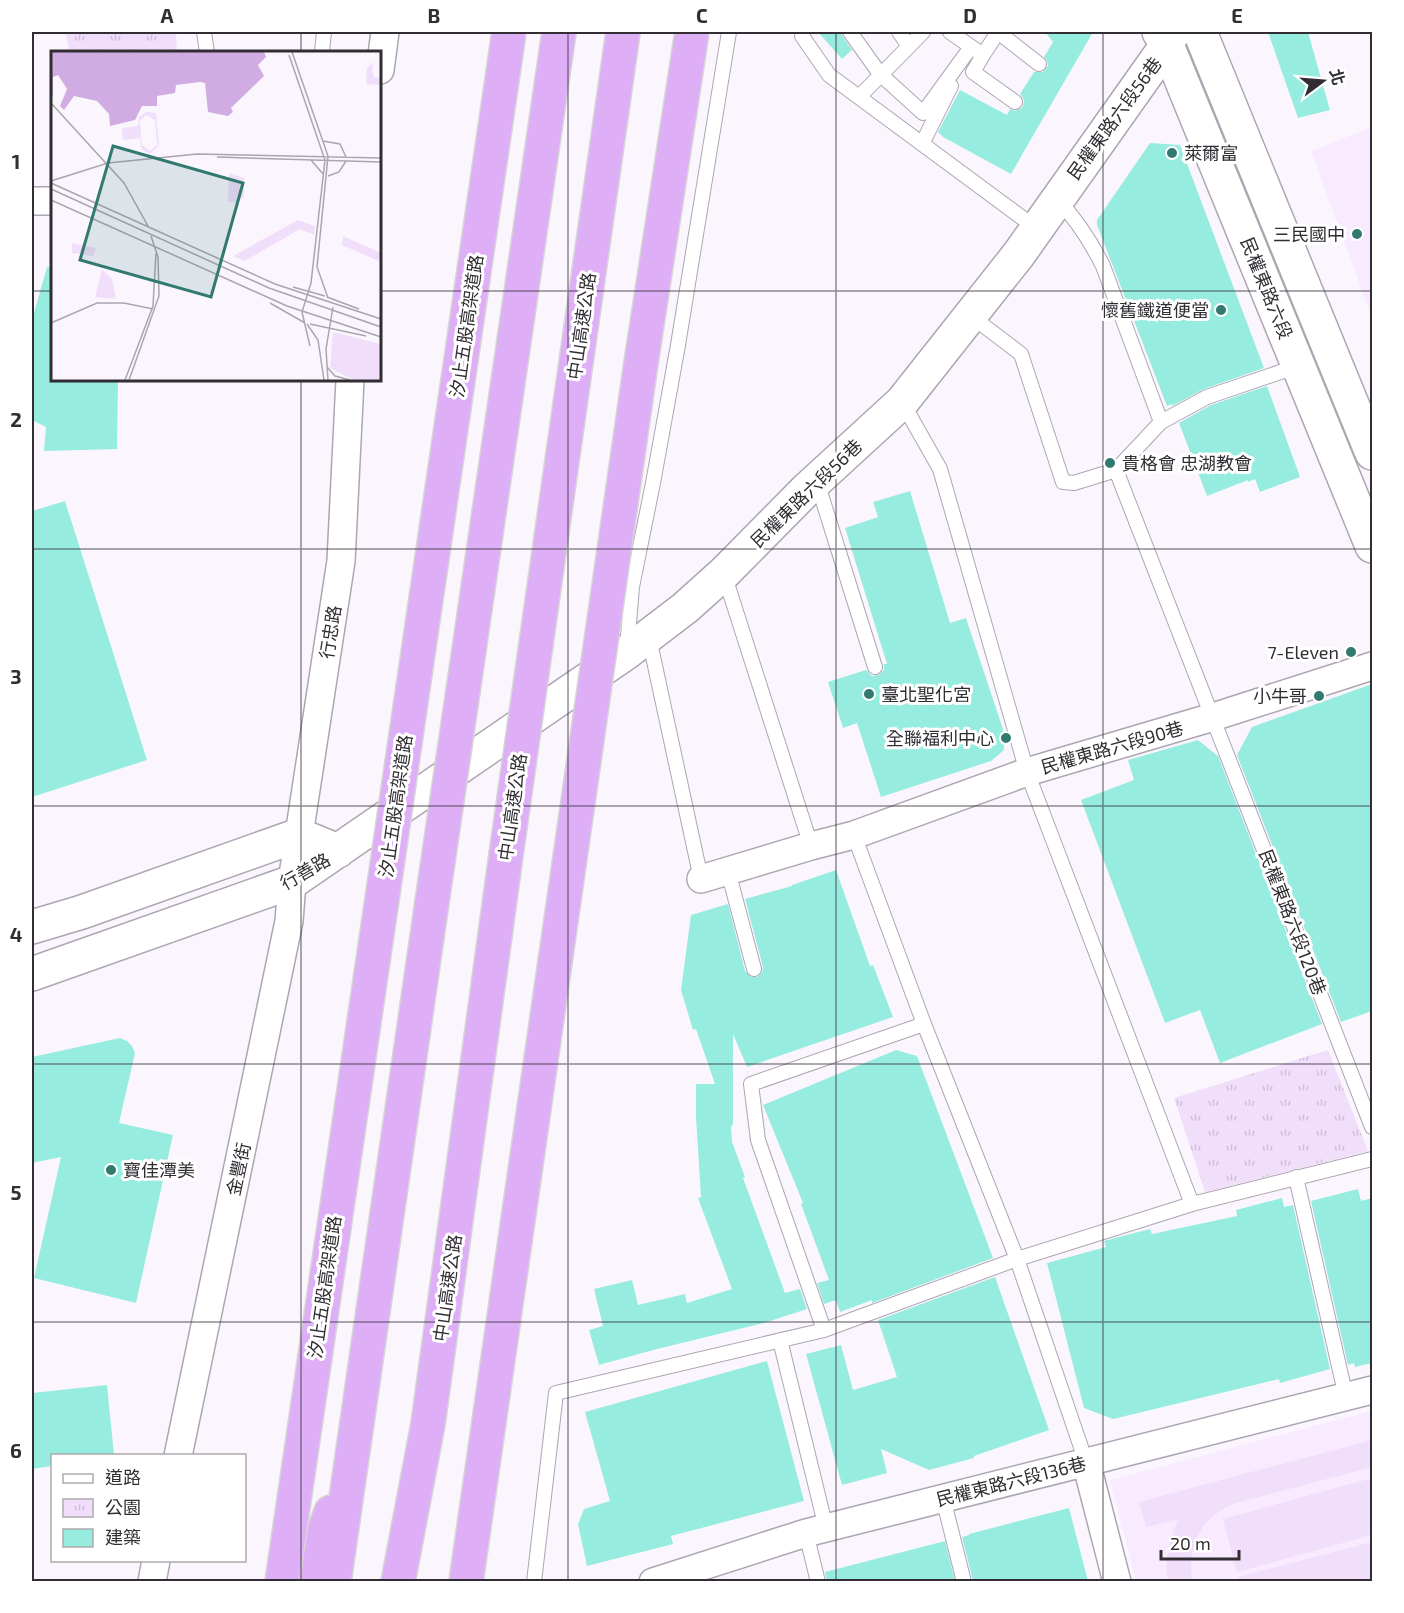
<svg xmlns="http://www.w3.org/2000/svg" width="1404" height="1613" viewBox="0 0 1404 1613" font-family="'Exo 2','Noto Sans TC',sans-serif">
<defs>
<pattern id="park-tufts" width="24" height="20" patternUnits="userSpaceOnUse" patternTransform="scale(1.5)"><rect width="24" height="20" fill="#f1defb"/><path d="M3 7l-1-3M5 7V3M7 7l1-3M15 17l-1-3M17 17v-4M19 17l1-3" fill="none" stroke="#cfbfd8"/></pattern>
</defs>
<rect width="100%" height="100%" fill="#fbf6fe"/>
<path fill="#f8eaff" d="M1372 127V318L1311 151Z
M1372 1411V1581H1136L1110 1480Z"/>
<path fill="#f1defb" d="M1372 1440V1467L1236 1503C1200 1517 1188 1544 1192 1581H1168C1163 1560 1171 1540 1178 1519L1146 1527 1139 1502Z
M1372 1478V1535L1237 1572 1223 1519Z
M1372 1542V1581H1239L1238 1577Z"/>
<path fill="url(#park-tufts)" d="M66 32H176L177 52H69Z
M1328 1050 1368 1151 1205 1192 1174 1098Z"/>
<path fill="#97ece0" d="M818 32H841L843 37 852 50 842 59Z
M1045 32H1093L1011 174 943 137 938 132 960 90 1007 115 1010 109 1015 111 1022 108 1024 102 1023 98 1020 94 1034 72H1043L1048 66 1047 61 1044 57 1053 42Z
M1268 32H1308L1330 110 1298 118Z
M1150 143 1180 145 1264 368 1204 389 1172 406V404L1167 406 1097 225V220Z
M47 267 52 268V380H118L117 449 44 451 46 427 32 420V320Z
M1267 386 1300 477 1260 492 1255 479 1248 482V480L1207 496 1179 423 1211 405Z
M910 491 950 623 966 618 1003 729 1004 750 991 761 881 797 857 723 843 728 828 682 866 670 872 676 878 675 884 670V664H887L845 528 878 517 873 502Z
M65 501 147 760 32 797V511Z
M1372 684V1011L1341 1022 1237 755 1252 727Z
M1198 740 1218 756 1322 1024 1220 1063 1200 1010 1165 1023 1081 800 1134 780 1128 760Z
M836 870 870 966 873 965 893 1017 747 1067 733 1034V1125L731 1126 732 1142 745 1177 743 1178 785 1293 800 1289 807 1309 764 1323 657 1349 599 1365 589 1330 603 1326 594 1289 632 1280 638 1305 685 1294 687 1303 732 1289 698 1198 701 1197 696 1117V1084H715L696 1029 693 1030 681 990 691 915 728 904 745 971 751 977H757L762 972 763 967 745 899 792 886V885Z
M120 1038 127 1041 132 1046 135 1053 119 1123 173 1135 136 1303 34 1278 61 1157 32 1163V1057Z
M896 1050 917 1056 993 1258 872 1303V1300L840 1312 836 1300 824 1304 817 1283 829 1280 801 1204 803 1203 763 1105Z
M1358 1189 1361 1201 1372 1198V1363L1355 1367 1354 1363 1348 1365 1311 1201Z
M1282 1198 1284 1207 1293 1205 1330 1369 1280 1383 1279 1379 1113 1419 1084 1408 1047 1263 1106 1247 1104 1241 1115 1238 1150 1229 1152 1234 1237 1216 1236 1210Z
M995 1277 1049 1430 974 1456V1458L929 1470 881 1449 887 1473 842 1485 806 1354 841 1345 853 1390 897 1377 878 1320Z
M767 1361 804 1501 671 1536 673 1544 587 1566 578 1524 584 1509 610 1501 585 1412Z
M107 1385 114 1455H52V1466L32 1469V1393Z
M1069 1508 1088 1581H973L962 1537 969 1535V1534Z
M945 1541 955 1581H827L825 1572Z"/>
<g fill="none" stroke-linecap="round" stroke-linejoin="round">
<g stroke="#aea5b3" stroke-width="16">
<path id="lane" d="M204 32 207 52
M803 32 802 36 829 75 1036 228
M850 32 880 74 923 113 971 47
M899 32 908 45
M950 32 983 55 973 72 1015 102
M322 52 324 32
M983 55 998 32 1039 64
M859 97 923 32
M922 144 951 86
M1058 200C1076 219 1091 242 1103 266L1161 422 1116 470 1372 1127
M971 316 1021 354 1063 482 1074 483 1116 470
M902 402 940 469 1027 772 1192 1204
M1161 422 1207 397 1298 366
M817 482 875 667
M724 574 811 846
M649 638 701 879
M627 648 632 587 653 483 678 345 729 32
M854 835 924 1024 1017 1259 1086 1462
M728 871 754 969
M924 1024 751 1084 758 1140 824 1330 1017 1259 1192 1204 1372 1159
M1296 1177 1346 1397
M780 1340 826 1528
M943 1498 964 1582
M806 1533 818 1582
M534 1582 556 1393 824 1330"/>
</g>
<g stroke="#aea5b3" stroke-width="30">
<path id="street" d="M380 70 385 32
M32 201H52
M701 879 811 846 854 835 1027 772 1213 717 1372 666
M178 1456 289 921 292 882 299 835 341 561 350 380
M1086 1462 1117 1582
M152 1582 156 1560
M653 1582 806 1533 1372 1390"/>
</g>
<g stroke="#aea5b3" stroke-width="36">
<path id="secondary" d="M1159 32 1167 45 1372 546
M1200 32 1372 453
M32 927 82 912 299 835 338 851
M32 974 292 882 626 653 685 608 724 573 806 490 902 402 1019 254 1167 45 1173 32"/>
</g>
<g stroke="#d6d5d6" stroke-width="36">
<path id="highway" d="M536 644 623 32
M463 691 559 32
M305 1582 331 1512
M334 1582 432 902
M398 1582 428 1424 506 855"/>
</g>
<use href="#lane" stroke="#fff" stroke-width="14"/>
<use href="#street" stroke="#fff" stroke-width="27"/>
<use href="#secondary" stroke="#fff" stroke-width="33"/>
<use href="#highway" stroke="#deaff6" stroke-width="33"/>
<g stroke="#d6d5d6" stroke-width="36" stroke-linecap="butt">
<path id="highway-bridge" d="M506 855 536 644
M432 902 463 691
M282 1582 509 32
M466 1582 641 363 692 32"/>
</g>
<use href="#highway-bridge" stroke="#deaff6" stroke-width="33"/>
</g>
<path fill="none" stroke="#312d33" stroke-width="1.5" stroke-opacity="0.55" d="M301 32V52M568 32V1582M836 32V1582M1103 32V1582M32 291H52M380 291H1372M301 380V1582M32 549H1372M32 806H1372M32 1064H1372M32 1322H1372"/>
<g fill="#327970" stroke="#fff" stroke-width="2">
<circle cx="1172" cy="153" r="6"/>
<circle cx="1357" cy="234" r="6"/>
<circle cx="1221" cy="310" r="6"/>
<circle cx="1110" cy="463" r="6"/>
<circle cx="1351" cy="652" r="6"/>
<circle cx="869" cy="694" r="6"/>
<circle cx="1319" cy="696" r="6"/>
<circle cx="1006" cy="738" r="6"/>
<circle cx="111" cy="1170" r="6"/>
</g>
<g text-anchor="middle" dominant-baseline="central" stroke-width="6" stroke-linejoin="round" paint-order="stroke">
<g font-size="18" fill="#312d33" stroke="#fff">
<text transform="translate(1114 118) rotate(-54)">民權東路六段56巷</text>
<text transform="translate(1267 288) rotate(68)">民權東路六段</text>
<text transform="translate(466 326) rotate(-82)">汐止五股高架道路</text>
<text transform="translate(581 326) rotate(-82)">中山高速公路</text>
<text transform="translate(806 493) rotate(-44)">民權東路六段56巷</text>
<text transform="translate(330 632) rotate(-81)">行忠路</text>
<text transform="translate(1112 747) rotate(-16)">民權東路六段90巷</text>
<text transform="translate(395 806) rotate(-82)">汐止五股高架道路</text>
<text transform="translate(512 807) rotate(-82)">中山高速公路</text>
<text transform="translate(305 871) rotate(-30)">行善路</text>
<text transform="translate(1293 922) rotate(69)">民權東路六段120巷</text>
<text transform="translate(238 1169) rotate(-78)">金豐街</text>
<text transform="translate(324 1287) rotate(-82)">汐止五股高架道路</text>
<text transform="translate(447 1288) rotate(-82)">中山高速公路</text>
<text transform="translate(1011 1481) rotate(-14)">民權東路六段136巷</text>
</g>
<g font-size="18" fill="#312d33" stroke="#fff" text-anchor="end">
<text x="1184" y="153" text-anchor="start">萊爾富</text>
<text x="1345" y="234">三民國中</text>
<text x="1209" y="310">懷舊鐵道便當</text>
<text x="1122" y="463" text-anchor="start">貴格會 忠湖教會</text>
<text x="1339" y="652">7-Eleven</text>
<text x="881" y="694" text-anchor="start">臺北聖化宮</text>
<text x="1307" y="696">小牛哥</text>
<text x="994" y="738">全聯福利中心</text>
<text x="123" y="1170" text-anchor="start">寶佳潭美</text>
</g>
</g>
<g transform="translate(51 51)">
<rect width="330" height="330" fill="#fbf6fe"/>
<path d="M95 61 105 62 108 94 99 103 90 98 89 87 72 89 71 77 87 75 88 66ZM95 64 104 69 106 94 99 100 91 94 89 70ZM178 122 193 127V145L188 151H177Z" fill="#f1defb" fill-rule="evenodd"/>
<path d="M0 1H213L215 6 207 14 213 25 180 57 182 61 177 65 157 61 154 32 149 31 125 34 124 42 106 45V55H91L84 69 59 75 58 63 46 50 23 45 13 59 9 55 16 38 7 24 2 26V46L0 43Z" fill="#d0ace2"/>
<path d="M247 169 264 175 263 184 249 178 194 210 182 205ZM292 185 330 202V211L291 194ZM21 192 45 197 42 205 21 202ZM51 218 61 228 65 248 44 246ZM282 281 330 293V329H302L279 317Z" fill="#f1defb"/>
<path d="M323 11 321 20 323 26H330V34L315 33 316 17Z" fill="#f1defb"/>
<path fill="none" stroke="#aaa6ad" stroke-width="1.5" d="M241 1 277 105 266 216 277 247M238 4 274 109 260 232 251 261 259 295M0 52 73 132 97 175M272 90 289 93 295 106M166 106 330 111M260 109 273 124M277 125 288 121 295 110M0 130 57 112 146 103 330 107M0 132 224 233 330 268M0 138 218 237 330 276M0 149 236 255 330 286M242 236 274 245M276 246 308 258M219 252 254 272M0 272 46 252H73L102 258M256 273 267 289 273 329M259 273 315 285M276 316 284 325 299 329M74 329 102 255 105 202M78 329 108 245 107 206 100 185M277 329 275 298 282 256"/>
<path fill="#327970" fill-opacity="0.15" stroke="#327970" stroke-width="3" d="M62 95 192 132 160 246 29 209Z"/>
<rect width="330" height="330" fill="none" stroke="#312d33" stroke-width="3"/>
</g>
<rect width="1404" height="1613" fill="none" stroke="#ffffff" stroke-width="66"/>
<rect x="51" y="1454" width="195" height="108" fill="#ffffff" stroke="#adabad" stroke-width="1.5"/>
<rect x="63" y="1474" width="30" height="9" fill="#ffffff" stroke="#adabad" stroke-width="1.5"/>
<text x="105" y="1484" font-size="18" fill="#312d33">道路</text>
<rect x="63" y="1499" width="30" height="18" fill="url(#park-tufts)" stroke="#adabad" stroke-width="1.5"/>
<text x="105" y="1514" font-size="18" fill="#312d33">公園</text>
<rect x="63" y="1529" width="30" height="18" fill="#97ece0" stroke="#adabad" stroke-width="1.5"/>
<text x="105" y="1544" font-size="18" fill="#312d33">建築</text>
<g transform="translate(1323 81) rotate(74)" stroke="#ffffff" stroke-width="4.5" paint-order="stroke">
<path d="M0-4.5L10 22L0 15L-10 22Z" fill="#312d33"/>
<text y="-9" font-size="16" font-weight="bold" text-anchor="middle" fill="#312d33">北</text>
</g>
<path d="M1161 1550v9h78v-9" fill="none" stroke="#312d33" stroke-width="3"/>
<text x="1170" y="1550" font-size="18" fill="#312d33" stroke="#ffffff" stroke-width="4.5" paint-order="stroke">20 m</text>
<rect x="33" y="33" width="1338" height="1547" fill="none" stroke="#312d33" stroke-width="2"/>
<g font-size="20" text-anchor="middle" font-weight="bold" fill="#312d33">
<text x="167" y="23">A</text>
<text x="434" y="23">B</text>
<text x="702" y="23">C</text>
<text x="970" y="23">D</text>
<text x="1237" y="23">E</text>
<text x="16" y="169">1</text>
<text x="16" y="427">2</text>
<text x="16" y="684">3</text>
<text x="16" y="942">4</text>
<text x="16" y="1200">5</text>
<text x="16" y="1458">6</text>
</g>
</svg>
